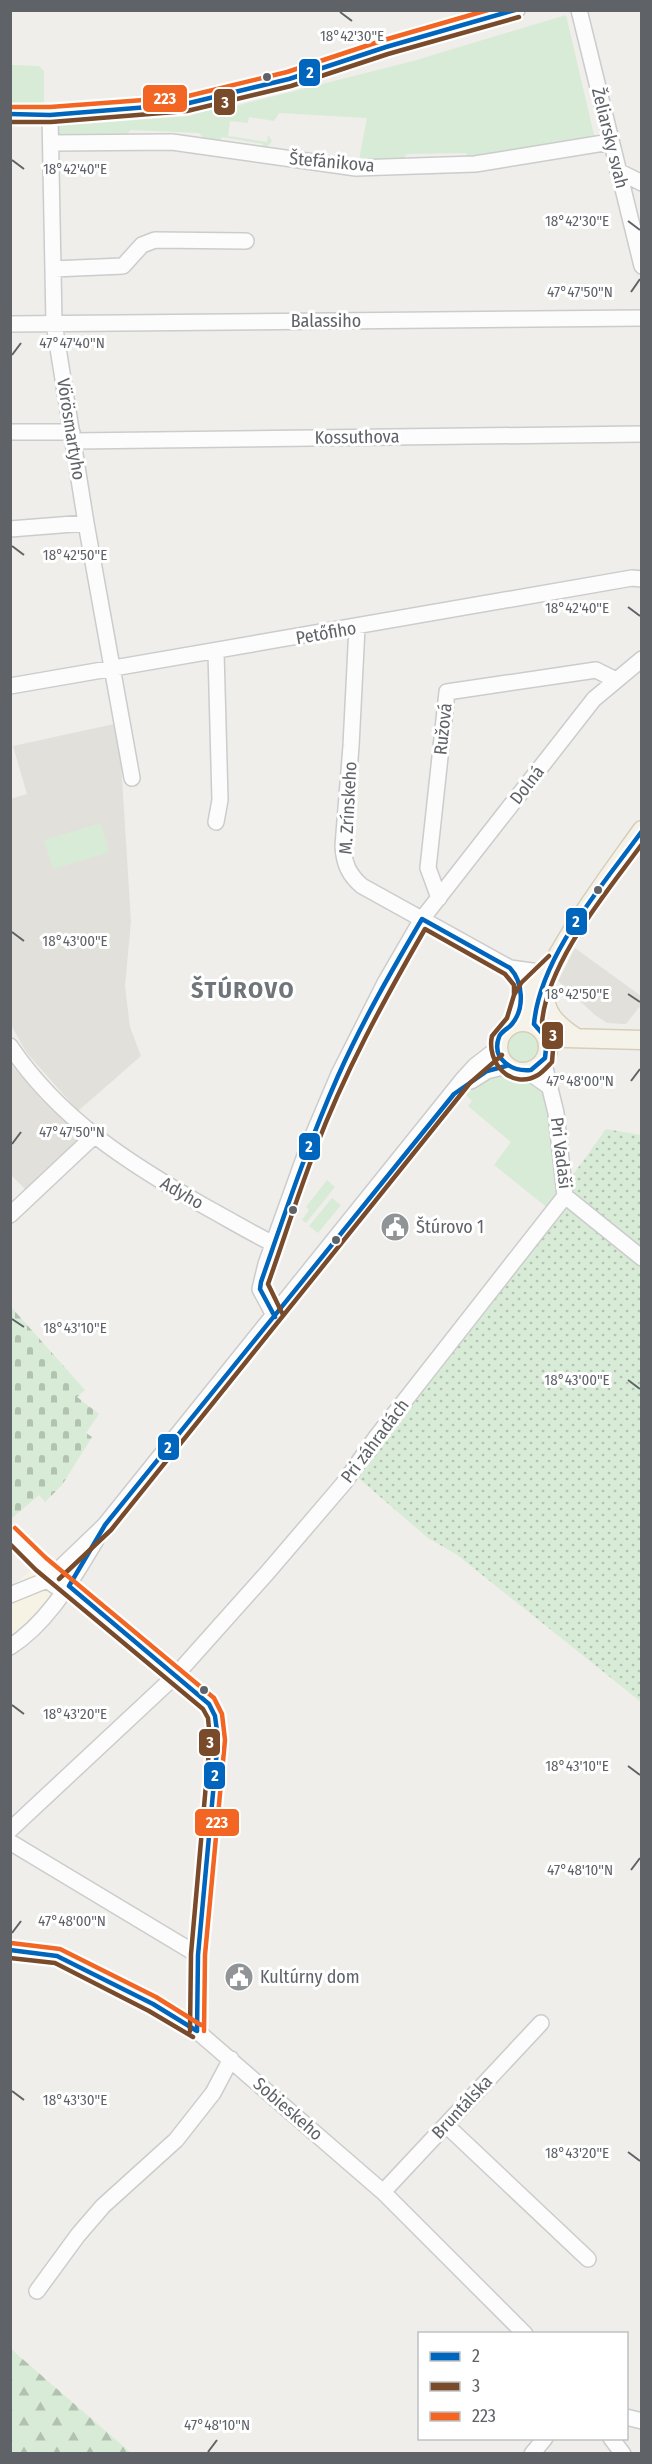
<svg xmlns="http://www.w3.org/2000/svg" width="652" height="2464" viewBox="0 0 652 2464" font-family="'Fira Sans Condensed',sans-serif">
<defs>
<pattern id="forest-firs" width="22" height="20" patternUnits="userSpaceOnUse" patternTransform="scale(1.5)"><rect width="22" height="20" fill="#d8ebd6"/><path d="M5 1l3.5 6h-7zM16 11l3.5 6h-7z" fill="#b2c2b1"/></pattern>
<pattern id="cemetery-stones" width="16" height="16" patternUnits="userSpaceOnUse" patternTransform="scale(1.5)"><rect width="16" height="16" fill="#d8ebd6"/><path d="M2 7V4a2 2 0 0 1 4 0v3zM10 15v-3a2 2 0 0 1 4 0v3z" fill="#b2c2b1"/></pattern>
<pattern id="park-dots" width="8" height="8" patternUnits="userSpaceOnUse" patternTransform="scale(1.5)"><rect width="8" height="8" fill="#d8ebd6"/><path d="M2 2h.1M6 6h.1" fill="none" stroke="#b2c2b1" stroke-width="1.8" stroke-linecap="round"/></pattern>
</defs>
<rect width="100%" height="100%" fill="#efeeea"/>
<path fill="#f7f3e4" d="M36 1566 70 1594 10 1654V1588Z"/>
<path fill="#e2e0da" d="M114 724 121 763 131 921 125 986 130 1027 141 1056 78 1111 26 1052 11 1025 10 799 27 794 13 746Z
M575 948 641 996V1005L626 1024 607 1023 595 1015 558 981Z
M10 1063 40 1098 83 1138 27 1191 11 1175Z"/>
<path fill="#d8ebd6" d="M566 15 595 139 469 161 466 153 407 154 401 162 359 160 367 118 279 113 274 121 249 117 248 123 230 121 228 136 267 142 268 135 272 141 265 149H262L263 144 222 137 220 143 206 141 199 133 131 130 123 138H61L58 135 57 127 66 118 67 122 83 124 190 116 199 111 223 109 413 61Z
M11 65 39 66 44 71V104L15 106 11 104Z
M101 823 109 852 53 869 44 840Z
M505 1047a18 18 0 1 1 36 0a18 18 0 1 1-36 0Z
M496 1073C506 1073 529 1075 536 1081 550 1095 556 1172 560 1194L549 1209 494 1165 511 1142 468 1106 472 1101 466 1095 477 1084Z
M327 1180 335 1187 306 1223 302 1220 309 1210 306 1207Z
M332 1198 341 1205 318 1233 309 1226Z"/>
<path fill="url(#forest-firs)" d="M11 2349 131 2453H11Z"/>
<path fill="url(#cemetery-stones)" d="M11 1307 85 1390 77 1397 99 1414 86 1433 92 1437 62 1485 45 1502 39 1495 11 1519Z"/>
<path fill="url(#park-dots)" d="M606 1129 641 1135V1702L456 1554 428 1538 356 1476Z"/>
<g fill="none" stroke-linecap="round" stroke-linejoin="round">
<g stroke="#cbcccc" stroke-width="18">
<path id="minor" d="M579 10 642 266
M10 114 50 115 185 104 289 79 386 47 517 10
M50 115 54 323 86 523 132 778
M53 143 172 142 356 168 475 164 610 142
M618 171 642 183
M53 269 123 266 142 245 155 240 246 241
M10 324 642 318
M10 432H72
M73 441 642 434
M10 529 86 523
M357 627 351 746 343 846C344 864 349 875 362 886L510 968 539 972
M10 686 632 578 642 579
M216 822 220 800 216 652
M439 898 428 868 447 692 596 670 614 679
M10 1046C59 1119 131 1165 206 1207 228 1219 251 1233 274 1244
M543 1060 556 1113 565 1196 642 1258
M527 1071 547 1085
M471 1081 487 1071 506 1066
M10 1215 94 1136
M275 1317 260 1289 266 1264 308 1147 339 1074 385 983 422 919 594 699 642 659
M10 1533 41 1564 209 1704 215 1716 218 1739 198 1955 197 2031
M54 1574 105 1525 464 1078 475 1066 497 1049
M10 1595 47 1580 60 1589
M10 1647C50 1621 72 1579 96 1540
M10 1830 175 1676 267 1573 344 1483 377 1436 565 1196
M10 1842 198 1955
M10 1950 57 1956 153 2004 197 2031 383 2192 525 2334
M446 2125 588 2259
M383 2192 541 2023
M37 2291 78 2235 103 2206 176 2140 213 2093 231 2059
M626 2417 642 2421
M611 2438 623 2454
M532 2454 545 2438"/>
</g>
<g stroke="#d7ceb8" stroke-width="21">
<path id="major" d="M543 988C545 1013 554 1023 575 1037
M498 1047a25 25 0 1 1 50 0a25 25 0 1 1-50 0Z
M514 1023 522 995 544 969
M534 1024C528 981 615 869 642 830
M543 1032 566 1038 642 1040"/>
</g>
<use href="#minor" stroke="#fdfcfc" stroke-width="15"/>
<use href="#major" stroke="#f4f2e9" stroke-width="18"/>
<g stroke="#fff" stroke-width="9">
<path id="bus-1" d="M10 114 50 115 185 104 289 79 386 47 515 10
M534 1024C540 956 603 885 642 831
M275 1317 260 1289 261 1282C285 1213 308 1144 338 1076 362 1022 392 970 422 919L510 968C523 982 525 1008 512 1024 508 1029 501 1031 499 1037 491 1059 512 1072 531 1070L545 1058 547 1039 534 1024
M69 1586 105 1525 454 1094 487 1071 506 1066
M69 1586 209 1704 215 1716 218 1739 198 1955 197 2031
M10 1950 57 1956 153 2004 197 2031"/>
</g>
<g stroke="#fff" stroke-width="9">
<path id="bus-2" d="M10 122H51L187 111 291 86 388 54 519 17
M549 956 521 983 514 995 507 1018 492 1036C486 1062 511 1091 538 1075 543 1072 548 1066 552 1062L554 1037 542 1022C548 961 607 892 642 844
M282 1313 268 1284C284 1239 298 1194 315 1150 344 1073 384 1000 425 929L505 974 514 985V995
M10 1544 36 1570 203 1709 208 1718 210 1739 191 1954 190 2031
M59 1579 111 1530 470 1083 502 1055
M10 1958 55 1963 149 2011 193 2037"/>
</g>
<g stroke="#fff" stroke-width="9">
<path id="bus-3" d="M10 107H50L184 97 287 72 384 40 488 10
M15 1528 46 1558 214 1698 222 1714 225 1740 205 1955 204 2031
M11 1943 60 1949 156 1997 201 2025"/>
</g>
<use href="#bus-1" stroke="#0065bd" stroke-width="4.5"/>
<use href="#bus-2" stroke="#7a4b2a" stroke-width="4.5"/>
<use href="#bus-3" stroke="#f26522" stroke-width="4.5"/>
</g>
<path fill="none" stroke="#5f6368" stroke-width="2" d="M340 12 352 21M12 160 24 169M628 221 640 230M631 292 640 279M12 355 21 343M12 546 24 555M628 607 640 616M12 932 24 941M628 994 640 1002M631 1081 640 1069M12 1144 21 1132M12 1319 24 1327M628 1380 640 1389M12 1705 24 1714M628 1766 640 1775M631 1870 640 1858M12 1933 21 1921M12 2091 24 2100M628 2152 640 2161M208 2452 217 2440"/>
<defs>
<g id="civic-disc" transform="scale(1.5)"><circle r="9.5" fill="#919496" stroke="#fff"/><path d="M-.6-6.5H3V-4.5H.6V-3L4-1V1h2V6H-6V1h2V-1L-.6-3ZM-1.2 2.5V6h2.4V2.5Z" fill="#fff"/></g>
</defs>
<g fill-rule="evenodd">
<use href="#civic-disc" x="395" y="1227"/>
<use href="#civic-disc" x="239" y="1977"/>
</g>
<g fill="#5f6368" stroke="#fff" stroke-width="2">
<circle cx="267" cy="77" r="5"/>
<circle cx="598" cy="890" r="5"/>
<circle cx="293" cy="1210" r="5"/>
<circle cx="336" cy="1240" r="5"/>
<circle cx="204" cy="1690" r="5"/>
</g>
<g text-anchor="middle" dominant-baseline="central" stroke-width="6" stroke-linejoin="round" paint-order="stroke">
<g font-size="18" fill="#5f6368" stroke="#fff">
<text transform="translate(610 138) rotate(76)">Želiarsky svah</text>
<text transform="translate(332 162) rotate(5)">Štefánikova</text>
<text x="326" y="321">Balassiho</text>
<text transform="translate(71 429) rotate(81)">Vörösmartyho</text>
<text transform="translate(357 437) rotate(-1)">Kossuthova</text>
<text transform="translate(326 633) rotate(-10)">Petőfiho</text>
<text transform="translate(443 729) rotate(-84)">Ružová</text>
<text transform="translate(527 785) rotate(-52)">Dolná</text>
<text transform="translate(348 808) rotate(-87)">M. Zrínskeho</text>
<text transform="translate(561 1153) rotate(83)">Pri Vadaši</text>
<text transform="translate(182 1193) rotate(30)">Adyho</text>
<text transform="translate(375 1441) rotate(-53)">Pri záhradách</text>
<text transform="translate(462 2107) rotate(-47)">Bruntálska</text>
<text transform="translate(288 2109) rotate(41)">Sobieskeho</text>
</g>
<g font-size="18" fill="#5f6368" stroke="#fff" text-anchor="start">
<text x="416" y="1227">Štúrovo 1</text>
<text x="260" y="1977">Kultúrny dom</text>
</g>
<g font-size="24" font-weight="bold" letter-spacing="1.5" fill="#70757a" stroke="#fff">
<text x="243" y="990">ŠTÚROVO</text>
</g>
</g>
<g font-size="15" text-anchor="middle" fill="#5f6368" stroke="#fff" stroke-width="6" stroke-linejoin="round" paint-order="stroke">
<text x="352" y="41">18°42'30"E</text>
<text x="75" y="174">18°42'40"E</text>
<text x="577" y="226">18°42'30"E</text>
<text x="580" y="297">47°47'50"N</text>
<text x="72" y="348">47°47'40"N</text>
<text x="75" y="560">18°42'50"E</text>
<text x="577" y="613">18°42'40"E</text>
<text x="75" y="946">18°43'00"E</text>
<text x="577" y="999">18°42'50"E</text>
<text x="580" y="1086">47°48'00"N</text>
<text x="72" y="1137">47°47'50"N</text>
<text x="75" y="1333">18°43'10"E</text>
<text x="577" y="1385">18°43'00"E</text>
<text x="75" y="1719">18°43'20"E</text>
<text x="577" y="1771">18°43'10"E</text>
<text x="580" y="1875">47°48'10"N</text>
<text x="72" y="1926">47°48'00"N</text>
<text x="75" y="2105">18°43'30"E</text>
<text x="577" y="2158">18°43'20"E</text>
<text x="217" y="2430">47°48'10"N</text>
</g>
<g stroke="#fff" stroke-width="2">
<rect x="298" y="58" width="23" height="29" rx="6" fill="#0065bd"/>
<rect x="142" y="84" width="46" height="29" rx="6" fill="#f26522"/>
<rect x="213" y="88" width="23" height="28" rx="6" fill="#7a4b2a"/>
<rect x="565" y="907" width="23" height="29" rx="6" fill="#0065bd"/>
<rect x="541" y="1021" width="23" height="29" rx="6" fill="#7a4b2a"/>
<rect x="298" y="1132" width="23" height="29" rx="6" fill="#0065bd"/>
<rect x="157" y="1433" width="23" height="28" rx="6" fill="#0065bd"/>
<rect x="198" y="1728" width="23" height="29" rx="6" fill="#7a4b2a"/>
<rect x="203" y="1761" width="23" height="29" rx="6" fill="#0065bd"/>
<rect x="194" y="1808" width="46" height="29" rx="6" fill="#f26522"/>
</g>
<g font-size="16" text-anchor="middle" font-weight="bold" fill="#fff">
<text x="310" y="78">2</text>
<text x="165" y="104">223</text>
<text x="225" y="108">3</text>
<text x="576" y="927">2</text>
<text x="553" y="1041">3</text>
<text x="309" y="1152">2</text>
<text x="168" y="1453">2</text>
<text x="210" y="1748">3</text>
<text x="215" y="1781">2</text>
<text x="217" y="1828">223</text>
</g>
<rect width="652" height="2464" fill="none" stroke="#5f6368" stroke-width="24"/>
<rect x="418" y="2332" width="210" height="108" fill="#ffffff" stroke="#bfc1c3" stroke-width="1.5"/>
<rect x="430" y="2352" width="30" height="9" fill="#0065bd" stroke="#bfc1c3" stroke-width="1.5"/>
<text x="472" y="2362" font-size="18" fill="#5f6368">2</text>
<rect x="430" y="2382" width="30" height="9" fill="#7a4b2a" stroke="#bfc1c3" stroke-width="1.5"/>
<text x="472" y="2392" font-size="18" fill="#5f6368">3</text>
<rect x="430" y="2412" width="30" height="9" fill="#f26522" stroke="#bfc1c3" stroke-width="1.5"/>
<text x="472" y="2422" font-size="18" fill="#5f6368">223</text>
</svg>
